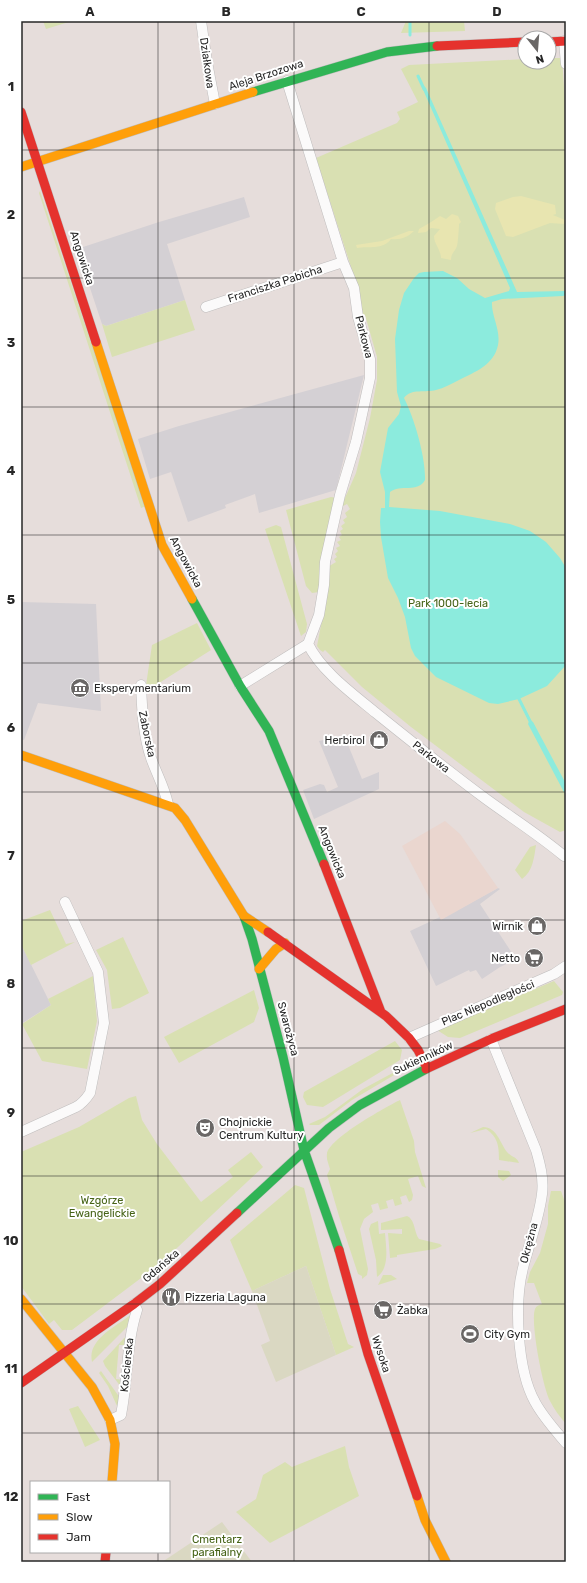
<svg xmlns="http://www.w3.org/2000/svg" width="587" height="1583" viewBox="0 0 587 1583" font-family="Rubik,sans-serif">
<rect width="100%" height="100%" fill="#e6dddb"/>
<path fill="#d4d0d4" d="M244 197 250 217 167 244 185 300 106 326 102 324 77 249 159 222Z
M364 375 336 490 259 513 255 494 225 505 226 508 188 522 171 472 150 479 138 439 179 426Z
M21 602 96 604 101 711 38 703 24 740 21 739Z
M344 735 362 779 379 772V789L314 819 303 790 320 784 324 785 327 792 338 787 319 741Z
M498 888 500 889 480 904 512 953 515 960 500 967 482 979 476 970 470 972 469 970 436 986 410 931 440 917 441 919Z
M21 944 51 1005 21 1024Z"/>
<path fill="#ead6cf" d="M445 821 460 834 498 888 441 920 402 846Z"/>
<path fill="#d9e0b2" d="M43 21H72L46 29Z
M406 21H464L465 31 401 33Z
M549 58H562L566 115V830L560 832 524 812 411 727 362 687 325 650 323 652 320 650 317 646 323 615 326 568 336 562 334 559 337 557 335 554 338 551 336 548 340 546 337 542 341 540 339 537 342 535 340 531 343 529 341 526 345 523 343 520 347 517 345 513 350 509 347 504 341 507 356 473 370 418 377 380V357L365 315 360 312 357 289 352 270 316 158 397 123 400 119 397 112 418 102 401 69 409 65 525 59V62H549Z
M40 191 146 506 141 508 39 193Z
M185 300 195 330 112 357 102 324 106 326Z
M331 497 337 498 319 592 312 593 306 586 286 510Z
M276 525 281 527 307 624 306 632 301 636 265 529Z
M197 623 211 650 145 692 152 645Z
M536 845C534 858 533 871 522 879L515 870 530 847Z
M50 910 66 944 75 942 31 965 21 944V921Z
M123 937 149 993 120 1008 112 1009 107 970 96 950Z
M93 976 97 1021 87 1069 42 1061 22 1024 51 1005 48 999Z
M554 981 563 992 562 995 460 1038 448 1037 437 1030Z
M254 990 259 1008 254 1022 179 1063 164 1037Z
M395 1041 402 1050 400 1060 323 1107 307 1105 303 1097 304 1092Z
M410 1057 409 1063 401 1071 352 1100 319 1125H310L309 1124 325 1117 363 1089 400 1069 404 1066Z
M136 1096 142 1120 157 1144 201 1202 233 1177 228 1170 251 1152 263 1167 161 1263 72 1330H62L54 1320 49 1324 21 1286V1152L79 1127 129 1098Z
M400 1100 414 1141 415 1152 426 1188 422 1186 418 1176 408 1179 413 1195 412 1200 409 1202 406 1195 400 1197 402 1204 395 1206 393 1199 386 1201 388 1208 380 1210 378 1203 371 1205 373 1212 364 1219 360 1229 368 1269 367 1275 362 1279V1276L358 1274 339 1216 327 1175 330 1169C329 1165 326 1159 327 1154 328 1139 386 1107 400 1100Z
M483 1127C497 1127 500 1143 507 1152 511 1157 517 1157 519 1163L499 1160C499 1146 498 1137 486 1129L470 1133Z
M498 1170 509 1171 511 1175 503 1181 498 1177Z
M295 1185 304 1188 330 1289 348 1344 354 1347 336 1355 306 1266 252 1291 230 1240Z
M551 1191H561L566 1205V1424C560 1417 554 1409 550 1401 543 1388 530 1322 535 1309 536 1306 539 1305 542 1304L534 1283H527L530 1272 540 1253 548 1224V1206Z
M407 1216C415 1219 414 1232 419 1239L440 1244 442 1246 435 1249 397 1255V1257L390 1258 388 1233 402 1234V1229L381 1230V1223Z
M378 1221 379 1234 385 1233C386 1247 390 1268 377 1277L376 1260 369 1229 371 1224Z
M383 1275H391L397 1279 378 1285Z
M129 1316 131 1317 127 1327 92 1362C87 1340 115 1327 129 1316Z
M127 1335 126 1345H119L116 1379 123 1380 121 1387 105 1366 103 1361Z
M101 1371 120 1398 119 1406H117L108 1386 99 1373Z
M78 1406 100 1440 85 1447 69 1409Z
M345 1446 349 1467 359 1496 270 1543 236 1512 256 1499 263 1475 285 1462 292 1467Z"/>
<path fill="#dad8c2" d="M306 1266 336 1355 276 1382 261 1345 270 1341 252 1291Z
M222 1522 252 1562H162Z"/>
<path fill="#e8e5b0" d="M521 196 555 205 556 214 553 215 565 220 564 224 550 223 513 237 506 236 495 209 496 203 513 197Z
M452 214 458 216 461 222 459 224C459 227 458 243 457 246 455 252 451 253 451 260L441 258C441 250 434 244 434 236L440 229 431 228 426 232 418 233 419 229C427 225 434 220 440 216L446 219Z
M409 231H414C408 237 401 240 391 239 383 250 369 246 357 248L356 245 382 241Z"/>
<path fill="#8cebdd" d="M421 85H423L426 88 517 292 566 291V295L563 296 502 299 492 302C491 315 501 330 498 345 494 365 475 372 459 380 451 384 444 388 436 390 426 393 411 388 404 398 414 417 426 458 425 480 418 493 400 484 390 492L389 507 440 511 510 524 530 531 546 542 560 558 566 568V665L547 686 519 699 498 704 489 703 436 677 415 656 411 648 405 617 398 598 388 578 381 537 380 522 381 508H385V492L380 472 388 428 399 414 401 406 397 392 395 339 399 310 404 293 414 278 419 273 424 272 443 271 457 278 469 289 485 298 509 291 510 288Z
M530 720 533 722 565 782 566 796 528 724 529 721Z"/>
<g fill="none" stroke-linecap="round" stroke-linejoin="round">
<path stroke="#8cebdd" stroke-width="3" d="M410 35V21
M418 76 424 89
M519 699 531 723"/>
<g stroke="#bfbdbd" stroke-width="11">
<path id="street" d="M201 21 207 62 215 104
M564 41 566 64
M206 307 343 262
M308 644C321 671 353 694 376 713 412 742 448 771 486 799 512 818 539 835 564 856L566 855
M141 685C142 709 143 735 151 758 157 775 164 786 168 804
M240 686 308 644 319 615 324 585 325 562 340 495 356 442 370 378V359L358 317 354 288 343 262 287 81
M409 1038 554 974 566 966
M491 1039 536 1150C540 1164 544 1179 542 1194 539 1219 529 1244 523 1268 514 1303 517 1370 535 1402 543 1417 555 1430 566 1443
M21 1132 76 1107C82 1104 86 1099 90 1093L104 1023 98 972 65 902
M110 1420 121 1415C128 1380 126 1344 137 1310L134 1304"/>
</g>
<g stroke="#bfbdbd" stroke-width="10">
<path id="fast" d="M253 92 387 52 437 46
M192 599 240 686 269 731 324 864
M244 916 252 939 283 1057 304 1150 339 1250
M237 1213 329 1128 360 1105 426 1069"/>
</g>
<g stroke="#bfbdbd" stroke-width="10">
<path id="slow" d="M21 167 253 92
M96 342 162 545 192 599
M21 755 175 808 185 820 244 916 268 932
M259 969 276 949 285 943
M21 1299 92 1387 110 1420 115 1444 112 1482
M417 1496 425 1520 446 1562"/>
</g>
<g stroke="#bfbdbd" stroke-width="10">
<path id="jam" d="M549 42 566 41
M437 46 525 42
M21 112 96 342
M324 864 381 1012
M268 932 386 1016 409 1038 418 1050 427 1068
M426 1069 491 1039 566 1009
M339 1250 368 1354 417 1496
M21 1383 134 1304 160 1284 237 1213
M105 1562 106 1552"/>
</g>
<use href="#street" stroke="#fbfafa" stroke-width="10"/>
<use href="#fast" stroke="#30b455" stroke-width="9"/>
<use href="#slow" stroke="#ff9f0a" stroke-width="9"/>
<use href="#jam" stroke="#e5322d" stroke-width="9"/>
</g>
<path fill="none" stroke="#272727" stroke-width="1" stroke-opacity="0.55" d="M158 21V1482M294 21V1562M429 21V1562M21 150H566M21 278H566M21 407H566M21 535H566M21 663H566M21 792H566M21 920H566M21 1048H566M21 1176H566M21 1304H566M21 1433H566M158 1552V1562"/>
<defs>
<g id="museum-disc" transform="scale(1)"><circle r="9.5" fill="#6a6766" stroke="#fff"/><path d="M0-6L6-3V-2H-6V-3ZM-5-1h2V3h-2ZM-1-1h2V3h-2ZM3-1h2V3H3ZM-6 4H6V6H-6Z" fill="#fff"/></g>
<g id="shop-disc" transform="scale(1)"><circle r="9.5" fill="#6a6766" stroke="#fff"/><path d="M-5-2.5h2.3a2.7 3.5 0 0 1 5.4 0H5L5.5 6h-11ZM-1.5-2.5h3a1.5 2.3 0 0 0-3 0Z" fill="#fff"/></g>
<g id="supermarket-disc" transform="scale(1)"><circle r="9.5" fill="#6a6766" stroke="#fff"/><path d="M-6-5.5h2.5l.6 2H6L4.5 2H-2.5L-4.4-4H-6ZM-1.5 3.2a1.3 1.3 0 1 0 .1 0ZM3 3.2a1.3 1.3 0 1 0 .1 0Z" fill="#fff"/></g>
<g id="theatre-disc" transform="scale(1)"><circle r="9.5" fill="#6a6766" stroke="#fff"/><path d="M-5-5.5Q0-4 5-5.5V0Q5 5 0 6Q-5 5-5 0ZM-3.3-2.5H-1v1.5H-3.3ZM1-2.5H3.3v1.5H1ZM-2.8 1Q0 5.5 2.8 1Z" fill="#fff"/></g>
<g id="restaurant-disc" transform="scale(1)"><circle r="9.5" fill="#6a6766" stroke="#fff"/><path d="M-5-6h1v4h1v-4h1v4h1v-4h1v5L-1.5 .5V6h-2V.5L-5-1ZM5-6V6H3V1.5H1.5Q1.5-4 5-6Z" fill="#fff"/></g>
<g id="stadium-disc" transform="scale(1)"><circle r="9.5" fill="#6a6766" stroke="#fff"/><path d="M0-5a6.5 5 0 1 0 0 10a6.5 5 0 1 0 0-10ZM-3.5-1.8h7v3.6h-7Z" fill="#fff"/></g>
</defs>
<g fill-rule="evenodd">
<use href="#museum-disc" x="80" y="688"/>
<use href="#shop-disc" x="379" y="740"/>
<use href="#shop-disc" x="537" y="926"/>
<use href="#supermarket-disc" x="534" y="958"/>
<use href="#theatre-disc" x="205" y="1128"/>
<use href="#restaurant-disc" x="171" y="1297"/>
<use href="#supermarket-disc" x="383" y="1310"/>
<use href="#stadium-disc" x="470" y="1334"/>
</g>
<g text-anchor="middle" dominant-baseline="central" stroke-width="4" stroke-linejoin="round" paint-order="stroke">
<g font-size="11" fill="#272727" stroke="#fff">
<text transform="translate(207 63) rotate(82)">Działkowa</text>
<text transform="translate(266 75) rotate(-18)">Aleja Brzozowa</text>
<text transform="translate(82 258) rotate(72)">Angowicka</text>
<text transform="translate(275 284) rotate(-18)">Franciszka Pabicha</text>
<text transform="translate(364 337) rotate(76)">Parkowa</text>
<text transform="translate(186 562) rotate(62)">Angowicka</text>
<text transform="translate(147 734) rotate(78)">Zaborska</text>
<text transform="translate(431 757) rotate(38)">Parkowa</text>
<text transform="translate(332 852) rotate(68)">Angowicka</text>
<text transform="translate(488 1003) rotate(-23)">Plac Niepodległości</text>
<text transform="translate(288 1029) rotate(75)">Swarożyca</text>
<text transform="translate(423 1058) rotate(-25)">Sukienników</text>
<text transform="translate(529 1243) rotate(-75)">Okrężna</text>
<text transform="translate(161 1266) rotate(-41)">Gdańska</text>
<text transform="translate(381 1354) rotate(72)">Wysoka</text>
<text transform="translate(127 1365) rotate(-84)">Kościerska</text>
</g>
<g font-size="11" fill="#466317" stroke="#fff">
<text x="448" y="603">Park 1000-lecia</text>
<text x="102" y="1200">Wzgórze<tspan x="102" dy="13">Ewangelickie</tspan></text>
<text x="217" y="1539">Cmentarz<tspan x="217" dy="13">parafialny</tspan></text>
</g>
<g font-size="11" fill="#272727" stroke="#fff" text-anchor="start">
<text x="94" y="688">Eksperymentarium</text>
<text x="365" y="740" text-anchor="end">Herbirol</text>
<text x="523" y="926" text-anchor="end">Wirnik</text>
<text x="520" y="958" text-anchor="end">Netto</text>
<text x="219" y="1122">Chojnickie<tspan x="219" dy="13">Centrum Kultury</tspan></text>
<text x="185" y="1297">Pizzeria Laguna</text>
<text x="397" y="1310">Żabka</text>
<text x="484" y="1334">City Gym</text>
</g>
</g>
<rect width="587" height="1583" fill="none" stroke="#ffffff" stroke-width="44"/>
<rect x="30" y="1481" width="140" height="72" fill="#ffffff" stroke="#a9a9a9"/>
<rect x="38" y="1494" width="20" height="6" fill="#30b455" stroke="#a9a9a9"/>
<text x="66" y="1501" font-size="12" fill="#272727">Fast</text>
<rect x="38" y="1514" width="20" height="6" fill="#ff9f0a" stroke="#a9a9a9"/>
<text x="66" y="1521" font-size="12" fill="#272727">Slow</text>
<rect x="38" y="1534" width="20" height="6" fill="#e5322d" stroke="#a9a9a9"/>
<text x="66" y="1541" font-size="12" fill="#272727">Jam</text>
<g transform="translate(537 50) rotate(163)"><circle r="19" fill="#ffffff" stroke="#a9a9a9"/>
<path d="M0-3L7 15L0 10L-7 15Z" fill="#6a6766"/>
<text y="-6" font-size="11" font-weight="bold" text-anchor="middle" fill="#272727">N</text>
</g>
<rect x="22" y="22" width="543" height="1539" fill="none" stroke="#272727" stroke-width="1.5"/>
<g font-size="13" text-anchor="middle" font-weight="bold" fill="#272727">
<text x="90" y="16">A</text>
<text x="226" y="16">B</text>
<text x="361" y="16">C</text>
<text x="497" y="16">D</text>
<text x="11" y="91">1</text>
<text x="11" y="219">2</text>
<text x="11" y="347">3</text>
<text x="11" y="475">4</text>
<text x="11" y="604">5</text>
<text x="11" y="732">6</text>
<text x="11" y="860">7</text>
<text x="11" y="988">8</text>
<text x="11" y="1117">9</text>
<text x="11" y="1245">10</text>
<text x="11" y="1373">11</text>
<text x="11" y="1501">12</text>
</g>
</svg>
